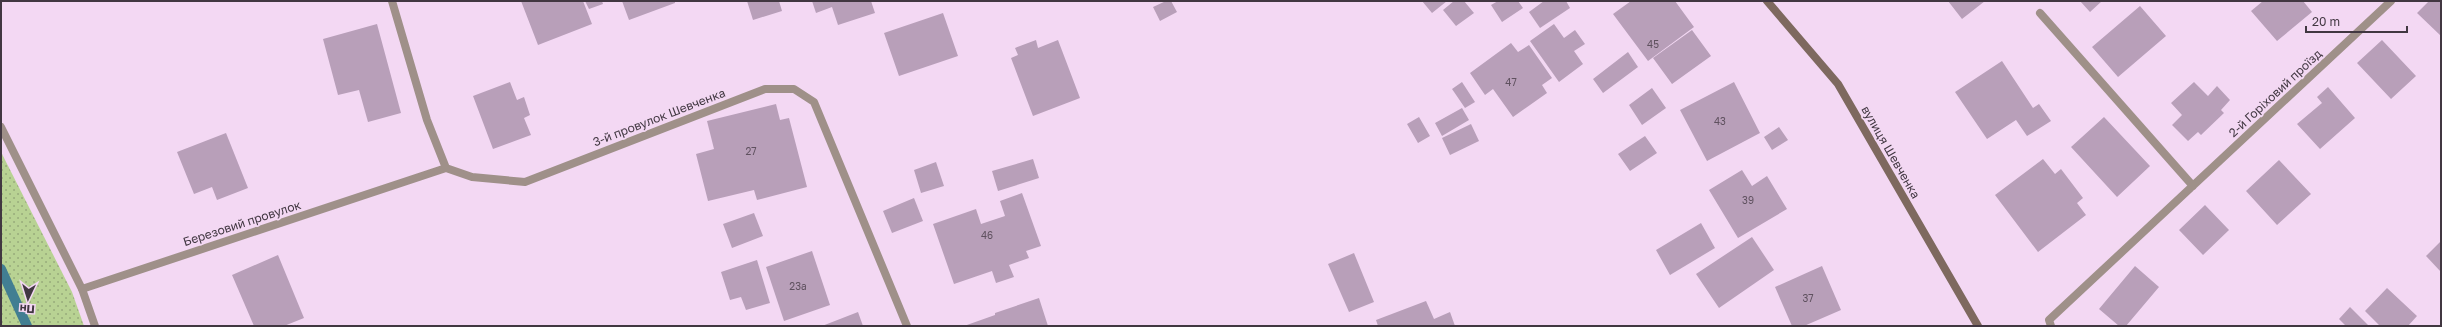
<svg xmlns="http://www.w3.org/2000/svg" width="2442" height="327" viewBox="0 0 2442 327" font-family="'Golos Text',sans-serif">
<defs>
<pattern id="grass-dots" width="8" height="8" patternUnits="userSpaceOnUse"><rect width="8" height="8" fill="#b8d293"/><path d="M2 2h.1M6 6h.1" fill="none" stroke="#97ab7a" stroke-width="1.8" stroke-linecap="round"/></pattern>
</defs>
<rect width="100%" height="100%" fill="#f3d8f3"/>
<path fill="url(#grass-dots)" d="M1 152 72 292 84 326H1Z"/>
<g fill="none" stroke-linecap="round" stroke-linejoin="round">
<path stroke="#427e92" stroke-width="10" d="M1 269 27 326"/>
</g>
<path fill="#b89fb9" d="M521 1H583L592 24 538 45Z
M585 1H602L603 4 589 9Z
M622 1H675V3L629 20Z
M747 1H779L782 11 753 20Z
M812 1H871L875 13 838 25 832 7 816 13Z
M1166 1H1171L1177 12 1160 21 1153 7Z
M1422 1H1447L1432 13Z
M1454 1H1464L1474 13 1456 26 1443 10Z
M1498 1H1518L1523 8 1502 22 1491 5Z
M1544 1H1566L1570 8 1540 28 1529 12Z
M1631 1H1675L1694 27 1648 61 1613 14Z
M1948 1H1985L1962 19Z
M2080 1H2102L2090 12Z
M2263 1H2303L2312 12 2277 41 2251 11Z
M2429 1H2441V36L2417 13Z
M2140 6 2166 36 2118 77 2092 47Z
M943 13 958 56 899 76 884 33Z
M377 24 401 113 368 122 359 90 338 95 323 39Z
M1554 24 1564 38 1575 30 1585 44 1574 51 1583 64 1559 82 1530 41Z
M1692 30 1711 56 1672 84 1653 58Z
M1036 40 1038 48 1058 40 1080 98 1033 116 1011 58 1018 55 1015 48Z
M2382 40 2416 76 2391 99 2357 63Z
M1511 43 1518 52 1529 45 1552 78 1542 85 1547 93 1513 117 1493 89 1485 95 1470 73Z
M1628 52 1638 67 1603 93 1593 79Z
M2002 61 2033 108 2039 104 2051 121 2027 136 2016 120 1987 139 1955 92Z
M510 82 517 100 524 97 530 115 524 118 531 135 493 149 473 96Z
M1462 82 1475 102 1465 108 1452 89Z
M1734 82 1760 133 1707 161 1680 110Z
M2194 82 2208 96 2217 86 2230 100 2221 110 2224 113 2201 135 2198 132 2188 141 2172 125 2182 115 2171 103Z
M2328 87 2355 118 2320 149 2297 124 2322 103 2317 97Z
M1652 88 1666 108 1642 125 1629 105Z
M776 104 780 120 789 118 807 187 757 200 754 190 708 201 696 154 714 149 707 121Z
M1462 108 1469 120 1442 136 1435 123Z
M1419 117 1430 136 1418 143 1407 124Z
M2104 117 2150 166 2117 197 2071 147Z
M1471 124 1479 141 1450 155 1442 138Z
M1779 127 1788 140 1772 150 1764 137Z
M226 133 248 188 217 200 212 187 194 194 177 152Z
M1645 136 1657 153 1630 171 1618 154Z
M1033 159 1039 178 998 191 992 171Z
M2043 159 2055 174 2061 169 2083 198 2077 203 2086 215 2038 252 1995 195Z
M2279 160 2311 194 2277 225 2246 191Z
M936 162 944 186 921 193 914 170Z
M1742 170 1752 186 1767 176 1787 209 1738 238 1709 190Z
M1022 193 1041 246 1026 251 1029 258 1009 265 1014 277 996 283 992 271 954 284 933 224 976 209 981 224 1005 216 1000 201Z
M914 198 923 221 892 233 883 211Z
M2205 205 2229 230 2203 255 2179 230Z
M754 213 763 236 732 248 723 224Z
M1701 223 1715 248 1670 275 1656 250Z
M1752 237 1774 270 1719 308 1696 274Z
M2441 241V272L2426 256Z
M812 251 830 305 784 321 766 267Z
M1354 253 1374 302 1349 312 1328 264Z
M278 255 304 318 284 326H254L232 275Z
M757 260 770 303 746 310 741 297 730 300 721 272Z
M1822 266 1841 310 1804 326H1792L1775 287Z
M2135 266 2159 287 2126 326H2119L2099 309Z
M2387 288 2417 316 2408 326H2380L2365 311Z
M1039 298 1048 326H964L995 315V313Z
M1426 301 1434 319 1450 312 1455 326H1378L1376 320Z
M2350 307 2369 326H2346L2339 319Z
M858 312 863 326H822Z"/>
<g fill="none" stroke-linecap="round" stroke-linejoin="round">
<path stroke="#9f9089" stroke-width="8" d="M1 127 82 289"/>
<path stroke="#9f9089" stroke-width="8" d="M392 1 427 120 446 168 472 177 525 182 765 89H794L814 102 907 326
M2040 13 2193 186
M95 326 82 289 446 168
M2051 326 2049 320 2391 1"/>
<path stroke="#7e695f" stroke-width="8" d="M1767 1 1838 84 1978 326"/>
</g>
<g text-anchor="middle" dominant-baseline="central" stroke-width="3.5" stroke-linejoin="round" paint-order="stroke">
<g font-size="10" fill="#5f515f">
<text x="1653" y="44">45</text>
<text x="1511" y="82">47</text>
<text x="1720" y="121">43</text>
<text x="751" y="151">27</text>
<text x="1748" y="200">39</text>
<text x="987" y="235">46</text>
<text x="798" y="286">23а</text>
<text x="1808" y="298">37</text>
</g>
<g font-size="12" fill="#413741" stroke="#f3d8f3">
<text transform="translate(2275 93) rotate(-43)">2-й Горіховий проїзд</text>
<text transform="translate(659 117) rotate(-21)">3-й провулок Шевченка</text>
<text transform="translate(1891 152) rotate(60)">вулиця Шевченка</text>
<text transform="translate(242 223) rotate(-18)">Березовий провулок</text>
</g>
</g>
<rect width="2442" height="327" fill="none" stroke="#413741" stroke-width="4"/>
<g transform="translate(28 299) rotate(184)" stroke="#f3d8f3" stroke-width="3" paint-order="stroke">
<path d="M0-3L7 15L0 10L-7 15Z" fill="#413741"/>
<text y="-6" font-size="11" font-weight="bold" text-anchor="middle" fill="#413741">Пн</text>
</g>
<path d="M2306 26v6h101v-6" fill="none" stroke="#413741" stroke-width="2"/>
<text x="2312" y="26" font-size="12" fill="#413741" stroke="#f3d8f3" stroke-width="3" paint-order="stroke">20 m</text>
</svg>
